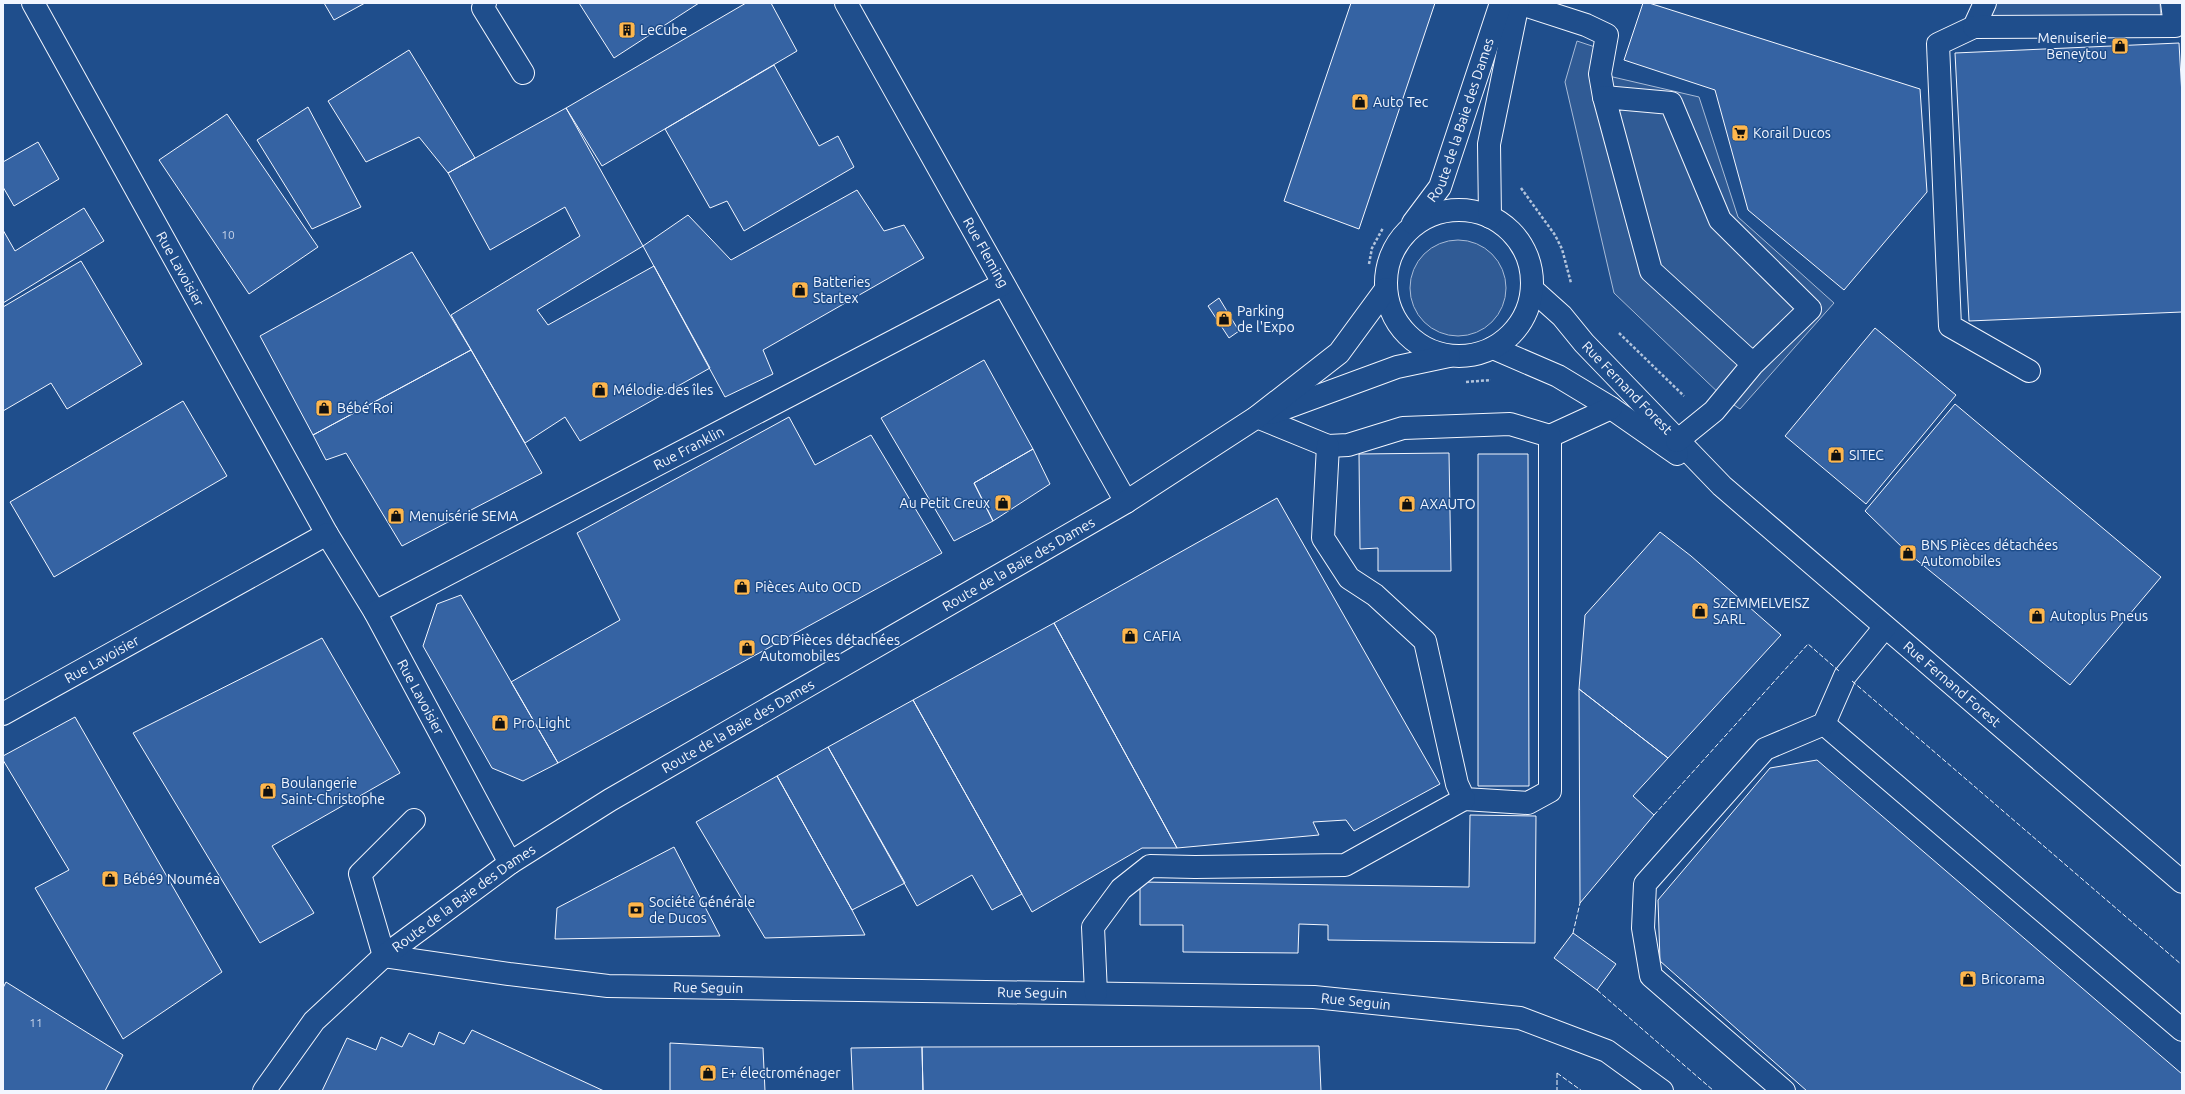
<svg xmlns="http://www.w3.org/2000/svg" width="2185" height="1094" viewBox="0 0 2185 1094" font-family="Ubuntu,sans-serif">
<rect width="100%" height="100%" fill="#1f4e8c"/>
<path fill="#305b95" stroke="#a8bbd7" d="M1991 3H2160L2161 19H1983Z
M1577 41 1604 50 1600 74 1699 97 1738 217 1834 303 1740 409 1725 399 1614 293 1565 82Z
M1410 288a48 48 0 1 1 96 0a48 48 0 1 1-96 0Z"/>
<path fill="#3563a3" stroke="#f2f6ff" d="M324 3H365L334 20Z
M579 3H699L614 58Z
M746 3H771L797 51 602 166 566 108Z
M1351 3H1435L1359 229 1284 201Z
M1643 3H1649L1920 89 1927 192 1844 290 1748 210 1715 90 1624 60Z
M2179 43 2182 96V312L1969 321 1955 53Z
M409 50 475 158 448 173 419 137 366 162 328 101Z
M774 65 819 146 838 136 854 167 744 231 727 201 710 208 665 129Z
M308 107 361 207 312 229 257 140Z
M566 108 643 246 537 310 548 325 654 266 710 368 580 441 565 417 525 443 451 315 580 236 565 207 490 250 448 173Z
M227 114 318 247 249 294 159 160Z
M38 142 59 179 14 206 3 187V162Z
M857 190 884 231 904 225 924 258 763 350 773 374 725 397 643 246 688 215 731 260Z
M84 208 104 241 3 303V230L15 251Z
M412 252 471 350 313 435 260 336Z
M81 261 142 364 67 409 51 383 3 411V307Z
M1219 298 1239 331 1229 338 1208 306Z
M1875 328 1956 395 1866 504 1785 436Z
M471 350 542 473 402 546 346 453 326 460 313 435Z
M984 360 1033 449 974 483 993 521 954 541 881 418Z
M183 401 227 476 54 577 10 502Z
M1955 404 2161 577 2070 685 1908 553 1865 511Z
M789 417 815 465 871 435 942 553 558 763 511 682 620 620 577 533Z
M1033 449 1050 484 993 521 974 483Z
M1449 453 1451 571H1378V548L1360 549 1359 454Z
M1478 454H1528L1529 786H1478Z
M1277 498 1440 784 1354 831 1346 820 1313 822 1319 835 1177 848 1054 623Z
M1660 532 1691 556 1781 635 1668 758 1579 689 1585 615Z
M461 595 558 763 523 781 492 768 423 646 437 604Z
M1054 623 1177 848H1142L1032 912 913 700Z
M322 638 400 773 272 846 314 913 260 943 133 733Z
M1579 689 1668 758 1633 796 1654 815 1580 903Z
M913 700 1022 894 992 910 972 875 917 906 828 747Z
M75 717 222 972 123 1039 35 888 69 870 3 760V756Z
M828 747 905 883 852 910 777 776Z
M1817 760 2182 1074V1091H1807L1660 961 1658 900 1770 768Z
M777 776 852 910 865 935 765 938 696 822Z
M1470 815 1536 816 1535 943 1328 940V925L1299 924 1298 953 1183 952V925H1140V882L1469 887Z
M674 847 720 936 555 939 557 908Z
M1573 933 1616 964 1597 990 1554 958Z
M6 982 123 1055 105 1091H3V988Z
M472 1030 604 1091H322L347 1038 376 1050 381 1037 402 1047 409 1033 434 1045 439 1032 464 1044Z
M670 1043 763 1048 765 1091H670Z
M1319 1046 1321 1091H923L922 1047Z
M922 1047 923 1091H853L851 1048Z"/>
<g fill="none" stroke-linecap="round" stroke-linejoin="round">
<g stroke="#f2f6ff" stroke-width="24">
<g id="minor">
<path id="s1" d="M33 3 327 534 375 612 510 863"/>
<path d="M485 3 483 8 523 73"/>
<path id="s2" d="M846 3 1126 502"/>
<path d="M1518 3 1586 25 1607 35 1600 74 1604 97"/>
<path d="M1985 3 1974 27 1938 44 1950 326 2029 371"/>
<path d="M1974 27 2175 26 2172 3"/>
<path id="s3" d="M1533 290 1562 316 1584 343 1722 486 2182 882"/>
<path d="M1493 348 1558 376 1611 408 1677 454"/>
<path d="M1257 417 1328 446 1348 445 1403 428 1510 424 1550 436 1611 408"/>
<path d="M1677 441 1714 411 1753 364 1810 309 1720 220 1671 103 1604 97 1651 271 1753 364"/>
<path d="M1328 446 1323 538 1349 578 1375 595 1425 641 1457 784 1464 799 1528 803 1550 791V436"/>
<path id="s4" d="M375 612 1003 284"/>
<path id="s5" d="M3 714 327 534"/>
<path d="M1824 724 2182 1030"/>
<path id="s6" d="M414 820 360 874 384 956 509 974 608 986 1314 997 1520 1018 1607 1051 1662 1091"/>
<path d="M1096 993 1093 927 1121 889 1150 866 1195 867 1345 865 1464 799"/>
<path d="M1784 1091 1651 976 1643 928 1645 884 1765 749 1824 724 1845 676 1885 627"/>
</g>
</g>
<g stroke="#f2f6ff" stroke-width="24">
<g id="major">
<circle cx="1459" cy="283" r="73"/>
<path d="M1490 217 1489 144 1518 3"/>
<path id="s7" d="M1413 223 1440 187 1501 3"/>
<path d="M1272 413 1397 367 1449 356"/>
<path id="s8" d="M264 1091 314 1021 384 956 510 863 610 800 1126 502 1257 417 1339 353 1386 289"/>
</g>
</g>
<path stroke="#b3c4dc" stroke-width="2.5" stroke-dasharray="3 2" stroke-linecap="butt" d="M1521 188 1555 235 1562 249 1571 283
M1369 264 1372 248 1383 228
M1619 333 1684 396
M1466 382 1491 380"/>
<use href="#minor" stroke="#1f4e8c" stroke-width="22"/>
<use href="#major" stroke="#1f4e8c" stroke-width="22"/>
<path stroke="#f2f6ff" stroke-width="1" stroke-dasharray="5 2" stroke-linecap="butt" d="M1852 681 2182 965
M1654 815 1808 644 1839 671
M1573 933 1580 903
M1597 990 1714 1091
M1557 1073 1582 1091
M1557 1073V1091"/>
</g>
<defs>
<g id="building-square" transform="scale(0.9)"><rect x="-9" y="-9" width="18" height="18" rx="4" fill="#ffb74d" stroke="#1f4e8c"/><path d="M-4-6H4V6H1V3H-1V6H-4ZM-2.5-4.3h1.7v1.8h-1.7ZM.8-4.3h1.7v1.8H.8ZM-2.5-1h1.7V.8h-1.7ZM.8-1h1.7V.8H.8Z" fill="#111"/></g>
<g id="shop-square" transform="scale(0.9)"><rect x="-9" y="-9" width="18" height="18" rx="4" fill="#ffb74d" stroke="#1f4e8c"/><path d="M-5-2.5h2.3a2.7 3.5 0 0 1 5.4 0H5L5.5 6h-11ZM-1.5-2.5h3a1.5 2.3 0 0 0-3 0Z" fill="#111"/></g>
<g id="supermarket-square" transform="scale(0.9)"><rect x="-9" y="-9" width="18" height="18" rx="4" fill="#ffb74d" stroke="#1f4e8c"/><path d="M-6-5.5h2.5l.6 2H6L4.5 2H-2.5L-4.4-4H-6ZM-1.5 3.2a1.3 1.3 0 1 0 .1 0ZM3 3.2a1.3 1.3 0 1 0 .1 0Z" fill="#111"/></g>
<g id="bank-square" transform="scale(0.9)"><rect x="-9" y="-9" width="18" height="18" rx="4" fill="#ffb74d" stroke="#1f4e8c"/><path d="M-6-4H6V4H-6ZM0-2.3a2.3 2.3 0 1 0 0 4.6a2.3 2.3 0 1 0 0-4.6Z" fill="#111"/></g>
</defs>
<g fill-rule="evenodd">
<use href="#building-square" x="627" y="30"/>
<use href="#shop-square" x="2120" y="46"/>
<use href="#shop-square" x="1360" y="102"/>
<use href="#supermarket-square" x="1740" y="133"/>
<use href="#shop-square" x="800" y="290"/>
<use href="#shop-square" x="1224" y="319"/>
<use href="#shop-square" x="600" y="390"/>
<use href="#shop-square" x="324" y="408"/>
<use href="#shop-square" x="1836" y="455"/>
<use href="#shop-square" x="1003" y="503"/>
<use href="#shop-square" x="1407" y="504"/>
<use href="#shop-square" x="396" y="516"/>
<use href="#shop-square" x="1908" y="553"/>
<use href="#shop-square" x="742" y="587"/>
<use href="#shop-square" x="1700" y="611"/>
<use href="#shop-square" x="2037" y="616"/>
<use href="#shop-square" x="1130" y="636"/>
<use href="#shop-square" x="747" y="648"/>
<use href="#shop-square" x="500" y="723"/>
<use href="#shop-square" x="268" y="791"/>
<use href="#shop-square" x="110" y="879"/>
<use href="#bank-square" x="636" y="910"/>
<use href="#shop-square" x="1968" y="979"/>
<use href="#shop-square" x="708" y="1073"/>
</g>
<g text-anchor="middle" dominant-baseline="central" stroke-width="3" stroke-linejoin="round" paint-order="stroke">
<g font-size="12" fill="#c3d1e8">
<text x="228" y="234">10</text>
<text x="36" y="1022">11</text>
</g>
<g font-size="14" fill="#f2f6ff" stroke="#1f4e8c" text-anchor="start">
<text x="640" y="30">LeCube</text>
<text x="2107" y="38" text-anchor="end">Menuiserie<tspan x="2107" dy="16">Beneytou</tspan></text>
<text x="1373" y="102">Auto Tec</text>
<text x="1753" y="133">Korail Ducos</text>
<text x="813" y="282">Batteries<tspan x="813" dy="16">Startex</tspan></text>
<text x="1237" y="311">Parking<tspan x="1237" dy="16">de l'Expo</tspan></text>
<text x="613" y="390">Mélodie des îles</text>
<text x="337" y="408">Bébé Roi</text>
<text x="1849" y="455">SITEC</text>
<text x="990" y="503" text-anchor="end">Au Petit Creux</text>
<text x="1420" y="504">AXAUTO</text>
<text x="409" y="516">Menuisérie SEMA</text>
<text x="1921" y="545">BNS Pièces détachées<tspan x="1921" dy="16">Automobiles</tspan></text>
<text x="755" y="587">Pièces Auto OCD</text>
<text x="1713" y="603">SZEMMELVEISZ<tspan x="1713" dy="16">SARL</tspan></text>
<text x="2050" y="616">Autoplus Pneus</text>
<text x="1143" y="636">CAFIA</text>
<text x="760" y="640">OCD Pièces détachées<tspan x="760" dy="16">Automobiles</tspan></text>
<text x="513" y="723">Pro Light</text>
<text x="281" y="783">Boulangerie<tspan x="281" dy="16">Saint-Christophe</tspan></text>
<text x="123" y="879">Bébé9 Nouméa</text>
<text x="649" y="902">Société Générale<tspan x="649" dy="16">de Ducos</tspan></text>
<text x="1981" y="979">Bricorama</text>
<text x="721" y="1073">E+ électroménager</text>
</g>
<g font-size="14" fill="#f2f6ff" stroke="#1f4e8c">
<text stroke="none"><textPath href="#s7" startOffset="115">Route de la Baie des Dames</textPath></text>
<text stroke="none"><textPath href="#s2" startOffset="286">Rue Fleming</textPath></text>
<text stroke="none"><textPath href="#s1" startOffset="304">Rue Lavoisier</textPath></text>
<text stroke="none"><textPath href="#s3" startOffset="136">Rue Fernand Forest</textPath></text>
<text stroke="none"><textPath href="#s4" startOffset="354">Rue Franklin</textPath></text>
<text stroke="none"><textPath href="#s8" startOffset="928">Route de la Baie des Dames</textPath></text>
<text stroke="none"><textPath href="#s5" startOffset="113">Rue Lavoisier</textPath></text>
<text stroke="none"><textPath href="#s3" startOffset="576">Rue Fernand Forest</textPath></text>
<text stroke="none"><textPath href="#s1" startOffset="795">Rue Lavoisier</textPath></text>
<text stroke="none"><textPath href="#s8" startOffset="604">Route de la Baie des Dames</textPath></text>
<text stroke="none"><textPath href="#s8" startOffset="280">Route de la Baie des Dames</textPath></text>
<text stroke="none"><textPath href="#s6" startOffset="488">Rue Seguin</textPath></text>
<text stroke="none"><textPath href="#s6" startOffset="812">Rue Seguin</textPath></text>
<text stroke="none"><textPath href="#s6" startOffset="1136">Rue Seguin</textPath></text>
</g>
</g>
<rect width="2185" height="1094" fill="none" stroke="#f2f6ff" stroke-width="8"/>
</svg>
